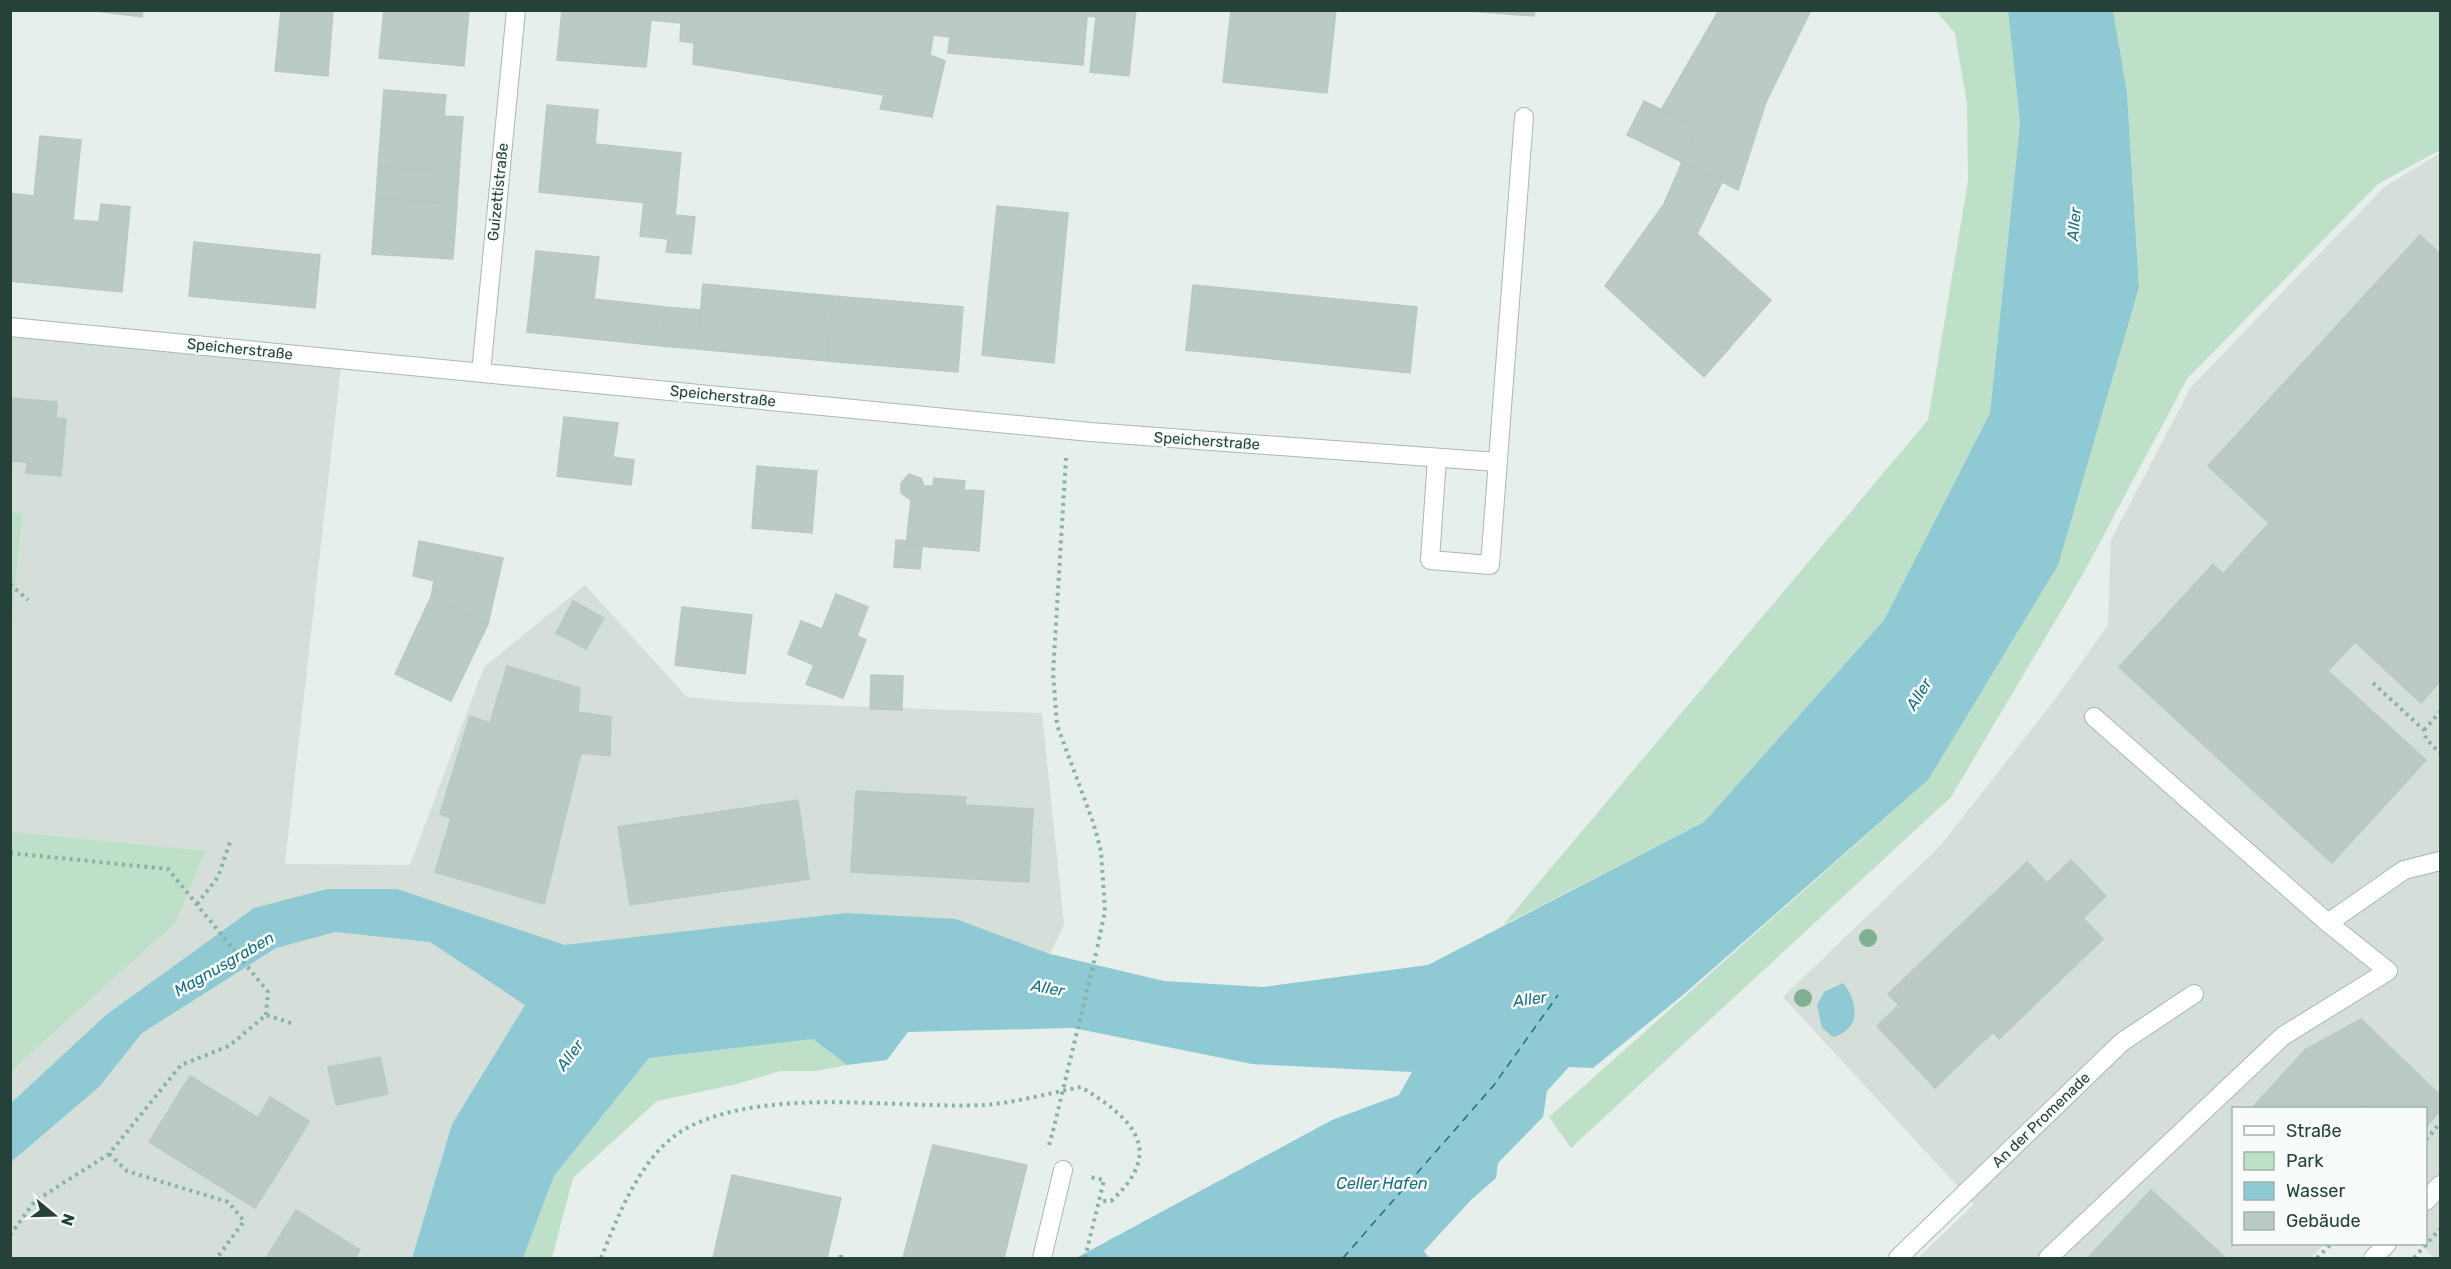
<svg xmlns="http://www.w3.org/2000/svg" width="2451" height="1269" viewBox="0 0 2451 1269" font-family="Rubik,sans-serif">
<rect width="100%" height="100%" fill="#e6efeb"/>
<path fill="#d4dfda" d="M2440 153V1258H2435L2419 1244H2426V1108H2234V1244H2324L2311 1258H1918L1974 1204 1783 997 1941 845 2053 702 2108 625 2111 540 2191 387 2383 188Z
M10 325 342 357 285 864 410 865 484 667 585 585 687 697 737 702 1042 713 1064 925 1050 954 956 919 525 1005 452 1124 412 1258H11Z"/>
<path fill="#bfe0c8" d="M1936 11H2008L2020 123 1990 413 1884 620 1704 822 1503 925 1928 420 1968 181 1967 104 1955 33Z
M2113 11H2440V150L2378 184 2187 379 2083 574 1951 797 1571 1148 1549 1117 1928 780 2139 287 2127 92Z
M11 512 22 514 11 629 10 512Z
M11 832 205 851 176 922 11 1071Z
M813 1039 847 1065 817 1071H780L737 1084 657 1101 573 1178 552 1258H523L554 1176 649 1058Z"/>
<path fill="#8ec9d4" d="M2008 11H2113L2127 92 2139 287 2058 565 1928 780 1683 995 1593 1068 1569 1067 1547 1091 1543 1117 1498 1163 1496 1178 1471 1200 1424 1251 1429 1258H1076L1332 1120 1399 1095 1412 1072 1252 1064 1073 1028 908 1032 887 1060 847 1065 813 1039 649 1058 554 1176 523 1258H412L452 1124 525 1005 430 942 335 932 276 948 142 1033 99 1087 11 1162V1103L106 1015 254 908 327 889H397L565 945 846 913 956 919 1050 954 1164 981 1263 987 1428 965 1704 822 1884 620 1990 413 2020 123Z
M1843 983C1859 1003 1861 1029 1833 1037L1822 1028 1817 1005 1824 992Z"/>
<g fill="none" stroke-linecap="round" stroke-linejoin="round">
<path stroke="#1c6f80" stroke-width="1.5" stroke-dasharray="8 6" stroke-linecap="butt" d="M1343 1258 1494 1085 1558 995"/>
</g>
<path fill="#bbcac4" stroke="#b8c9c2" stroke-width="1.5" d="M87 10H143L142 17Z
M281 10H333L328 76 275 71Z
M384 10H469L464 66 379 58Z
M562 10H1136L1129 76 1090 72 1096 17 1087 16 1083 65 948 53 950 37 933 35 930 55 945 61 932 117 880 109 884 95 693 64 694 43 680 41 681 23 651 20 646 67 557 60Z
M1231 10H1336L1327 93 1223 82Z
M1456 10H1535L1534 16Z
M1719 10H1811L1766 102 1738 190 1682 162 1699 128 1661 110Z
M384 90 446 95 444 116 463 117 459 172 378 167Z
M1644 101 1699 128 1682 162 1627 135Z
M547 105 598 110 595 144 681 153 676 206 539 192Z
M40 136 81 140 73 220 99 222 101 204 130 207 122 292 10 281V193L34 196Z
M1682 162 1722 182 1697 234 1664 204Z
M378 167 459 172 457 204 376 198Z
M376 198 457 204 453 259 372 254Z
M644 202 676 206 675 215 695 217 691 254 666 252 668 239 640 236Z
M1664 204 1771 300 1704 377 1605 286Z
M997 206 1068 213 1054 363 982 355Z
M2420 235 2440 254V681L2421 703 2355 642 2328 671 2426 760 2332 863 2119 667 2213 564 2223 574 2269 523 2208 466Z
M194 242 320 255 315 308 189 296Z
M536 251 599 257 594 299 665 307 661 346 527 332Z
M703 284 833 296 827 361 697 349Z
M1193 285 1417 307 1410 373 1186 350Z
M833 296 963 307 958 372 827 361Z
M665 307 700 310 697 349 661 346Z
M10 398 57 402 56 418 66 419 61 476 26 473 27 462 12 461 10 478Z
M564 417 618 423 613 457 634 460 631 485 557 476Z
M757 466 817 471 812 533 752 528Z
M909 474 921 478 924 486H933L934 478 965 481 964 490 984 491 979 551 906 545 911 500 901 493V483Z
M896 540 907 541 906 545 922 547 920 569 894 567Z
M419 541 503 558 488 624 431 597 434 581 413 576Z
M836 594 868 607 857 636 866 640 843 698 806 684 814 665 788 654 801 621 822 629Z
M431 597 488 624 451 701 395 674Z
M573 601 604 618 586 649 556 633Z
M682 607 752 615 745 674 675 665Z
M507 666 580 688 578 712 611 717 610 756 581 753 544 904 435 872 451 818 440 814 470 716 490 723Z
M871 675 903 676 902 710 870 709Z
M856 791 966 797 965 805 1033 809 1029 882 851 872Z
M798 800 809 879 630 905 618 827Z
M2071 860 2106 896 2083 918 2103 939 1999 1039 1993 1032 1935 1088 1877 1026 1899 1005 1888 994 2027 862 2047 883Z
M2361 1019 2440 1095V1111L2426 1126V1108H2366L2305 1050Z
M2305 1050 2366 1108H2252Z
M380 1057 388 1094 336 1105 328 1067Z
M190 1076 297 1142 255 1208 149 1142Z
M270 1097 309 1121 297 1142 258 1118Z
M933 1145 1027 1165 1004 1258H903Z
M732 1175 841 1198 827 1258H713Z
M2151 1190 2226 1258H2088Z
M296 1210 360 1250 355 1258H266Z"/>
<g fill="none" stroke-linecap="round" stroke-linejoin="round">
<g stroke="#a8b8b2" stroke-width="20">
<path id="service" d="M2328 923 2404 870 2440 861
M1042 1258 1063 1170
M1898 1258 2122 1042 2194 994
M2048 1258 2283 1036 2388 971 2328 923 2094 717"/>
</g>
<g stroke="#a8b8b2" stroke-width="20">
<path id="minor" d="M10 327 1090 432 1497 462
M481 373 516 10
M1437 458 1430 560 1490 565 1524 117"/>
</g>
<g stroke="#a8b8b2" stroke-width="20">
<path id="tertiary" d="M2426 1201 2440 1185
M2373 1258 2387 1244"/>
</g>
<path stroke="#86b3a5" stroke-width="4" stroke-dasharray="3 4.5" stroke-linecap="butt" d="M1066 458 1053 673 1057 725 1093 822 1101 851 1105 911 1097 949
M10 584 28 600
M2373 683 2424 730 2426 739 2440 753
M2424 730 2440 712
M10 853 168 869 268 992 266 1015
M197 904 218 877 230 842
M2426 1140 2440 1123
M1049 1145 1053 1131
M109 1154 127 1171 228 1202 244 1221 217 1258
M10 1235 35 1201 109 1154 181 1065 229 1046 266 1015 294 1024
M601 1258C619 1214 642 1152 687 1128 767 1086 894 1109 983 1105 1015 1103 1049 1093 1081 1087 1132 1118 1167 1150 1111 1201H1099
M841 1258V1255
M1085 1258 1104 1180 1089 1177
M2317 1258 2331 1244
M2414 1258 2440 1229"/>
<use href="#service" stroke="#fff" stroke-width="18"/>
<use href="#minor" stroke="#fff" stroke-width="18"/>
<use href="#tertiary" stroke="#fff" stroke-width="18"/>
<path stroke="#86b3a5" stroke-width="4" stroke-dasharray="3 4.5" stroke-linecap="butt" d="M1053 1131 1097 949"/>
</g>
<g fill="#80af93">
<circle cx="1868" cy="938" r="9"/>
<circle cx="1803" cy="998" r="9"/>
</g>
<g text-anchor="middle" dominant-baseline="central" stroke-width="5" stroke-linejoin="round" paint-order="stroke">
<g font-size="15" fill="#24423a" stroke="#f7fbf9">
<text transform="translate(498 192) rotate(-84)">Guizettistraße</text>
<text transform="translate(240 349) rotate(6)">Speicherstraße</text>
<text transform="translate(723 396) rotate(6)">Speicherstraße</text>
<text transform="translate(1207 441) rotate(4)">Speicherstraße</text>
<text transform="translate(2041 1120) rotate(-44)">An der Promenade</text>
</g>
<g font-size="16" font-style="italic" fill="#1c6f80" stroke="#f7fbf9">
<text transform="translate(2074 224) rotate(-85)">Aller</text>
<text transform="translate(1919 694) rotate(-58)">Aller</text>
<text transform="translate(224 964) rotate(-30)">Magnusgraben</text>
<text transform="translate(1048 988) rotate(10)">Aller</text>
<text transform="translate(1530 999) rotate(-8)">Aller</text>
<text transform="translate(570 1055) rotate(-53)">Aller</text>
<text x="1382" y="1183">Celler Hafen</text>
</g>
</g>
<rect width="2451" height="1269" fill="none" stroke="#24423a" stroke-width="24"/>
<rect x="2232" y="1107" width="195" height="138" fill="#f7fbf9" stroke="#a3b1ad" stroke-width="1.5"/>
<rect x="2244" y="1126" width="30" height="9" fill="#ffffff" stroke="#a3b1ad" stroke-width="1.5"/>
<text x="2286" y="1137" font-size="18" fill="#24423a">Straße</text>
<rect x="2244" y="1152" width="30" height="18" fill="#bfe0c8" stroke="#a3b1ad" stroke-width="1.5"/>
<text x="2286" y="1167" font-size="18" fill="#24423a">Park</text>
<rect x="2244" y="1182" width="30" height="18" fill="#8ec9d4" stroke="#a3b1ad" stroke-width="1.5"/>
<text x="2286" y="1197" font-size="18" fill="#24423a">Wasser</text>
<rect x="2244" y="1212" width="30" height="18" fill="#bbcac4" stroke="#a3b1ad" stroke-width="1.5"/>
<text x="2286" y="1227" font-size="18" fill="#24423a">Gebäude</text>
<g transform="translate(54 1215) rotate(109)" stroke="#f7fbf9" stroke-width="4.5" paint-order="stroke">
<path d="M0-4.5L10 22L0 15L-10 22Z" fill="#24423a"/>
<text y="-9" font-size="16" font-weight="bold" text-anchor="middle" fill="#24423a">N</text>
</g>
</svg>
